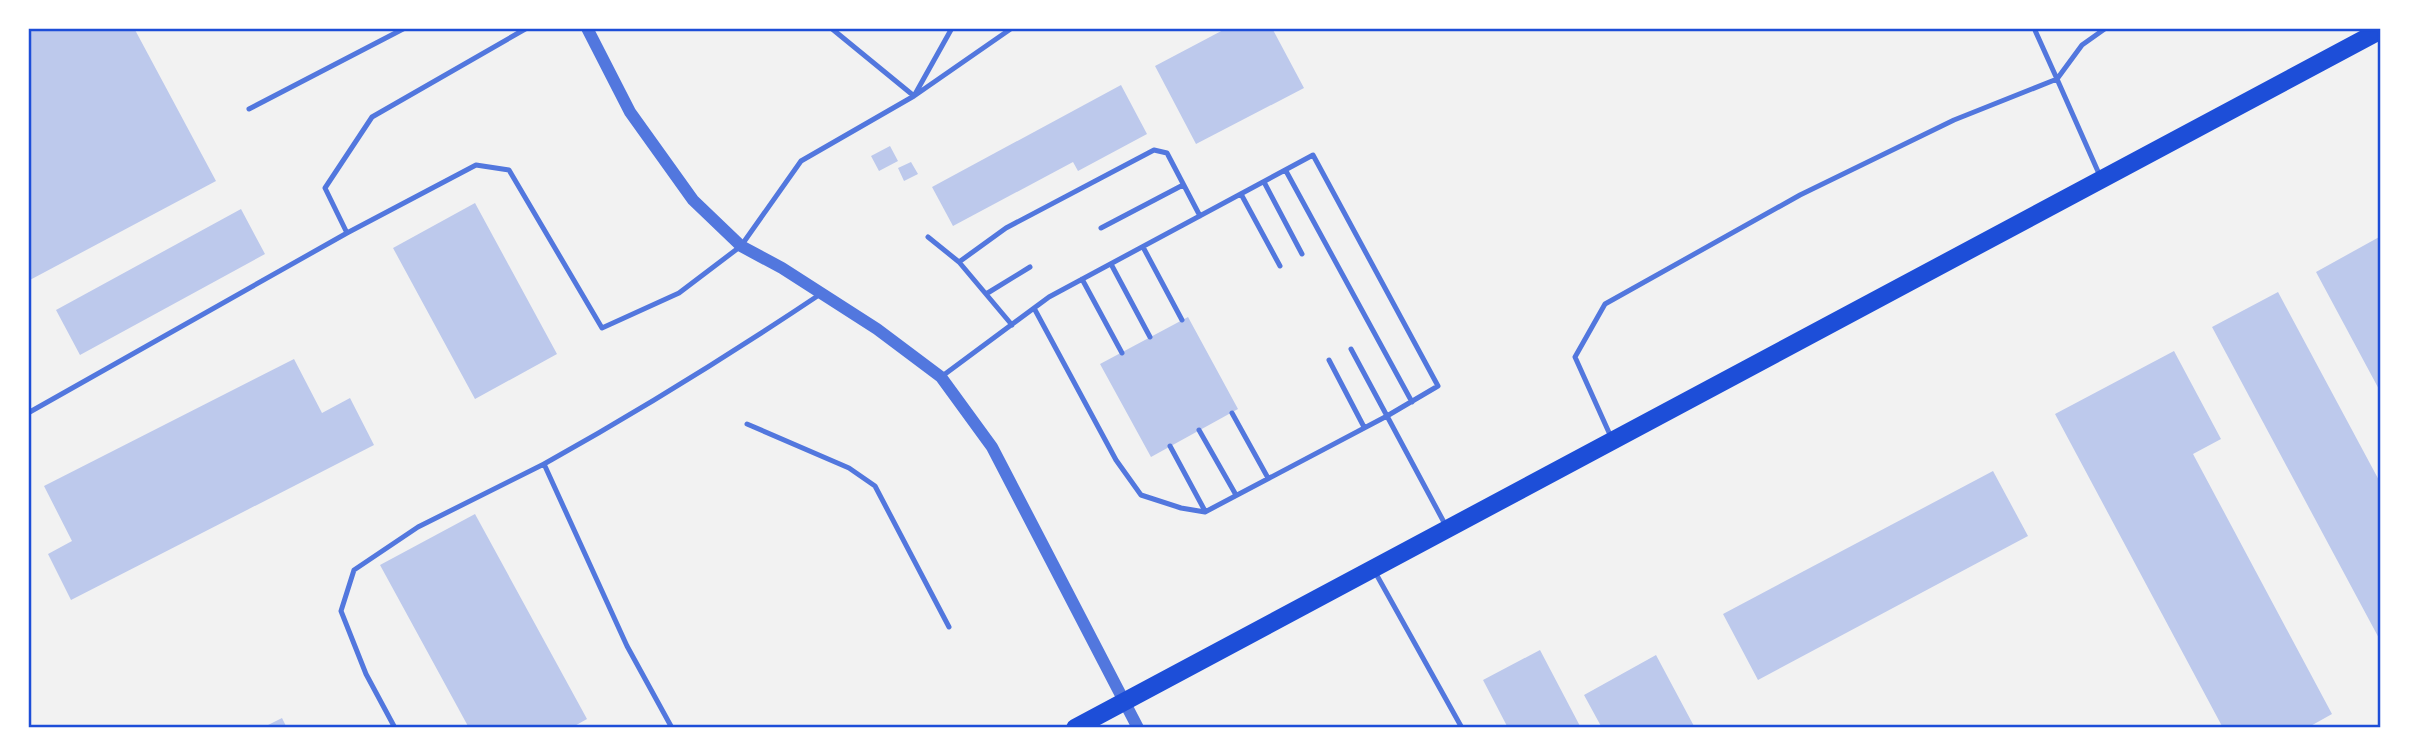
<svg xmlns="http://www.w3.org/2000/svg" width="2409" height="756" viewBox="0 0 2409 756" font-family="'Sofia Sans Condensed',sans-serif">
<rect width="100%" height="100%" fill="#f2f2f2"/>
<path fill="#bdc9ec" d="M34 28H134L216 181 28 281V31Z
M1227 28H1272L1304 88 1196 144 1155 66Z
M1121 85 1147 134 1078 171 1073 162 953 226 932 187Z
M890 146 898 161 879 171 871 156Z
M911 162 918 174 904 181 898 168Z
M475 203 557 354 475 399 393 248Z
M241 209 265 254 80 355 56 310Z
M2381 236V393L2316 272Z
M2278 292 2381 484V642L2212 327Z
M1188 317 1238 409 1151 457 1100 364Z
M2174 351 2221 439 2193 454 2332 714 2307 728H2223L2055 414Z
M294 359 322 413 350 398 374 445 71 600 48 554 72 541 44 486Z
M1993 471 2028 536 1758 680 1723 614Z
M475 514 587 719 571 728H469L380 565Z
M1540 650 1581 728H1508L1483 680Z
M1656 655 1695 728H1602L1584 695Z
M282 718 287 728H262Z"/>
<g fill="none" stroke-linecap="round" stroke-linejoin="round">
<path stroke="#5277de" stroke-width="5" d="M831 28 914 96 952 28
M249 109 405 28
M1286 171 1412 402
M2100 176 2057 79 2082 45 2106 28
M1264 182 1302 254
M1241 194 1280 266
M1101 228 1183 185
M347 233 476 165 509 170 602 328 679 293 741 246 801 161 914 96 1012 28
M928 237 959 262
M1143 247 1182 320
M1111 264 1150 337
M1082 279 1122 353
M986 294 1030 267
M1034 308 1116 460 1141 495 1181 508 1205 512 1387 416 1351 349
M1012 325 959 262 1006 228 1154 150 1167 153 1200 216
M1329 360 1364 427
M941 377 1049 297 1313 155 1438 386 1387 416 1446 526
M28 413 347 233 325 188 372 117 527 28
M1232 413 1268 478
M747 424 849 468 875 486 949 627
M1199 430 1236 495
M1611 437 1575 357 1605 304 1800 195 1954 120 2057 79 2034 28
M1170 446 1205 511
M1375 572 1462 728
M395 728 366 674 341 611 354 570 418 527 544 464
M672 728 627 646 544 464C639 411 731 354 822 293"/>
<path stroke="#5277de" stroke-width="12" d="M587 28 630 112 693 200 741 246 782 268 877 329 941 377 992 447 1138 728"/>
<path stroke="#1d4ed8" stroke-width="18" d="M1075 728 2381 30"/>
</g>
<rect width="2409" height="756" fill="none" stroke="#ffffff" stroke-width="60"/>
<rect x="30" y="30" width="2349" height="696" fill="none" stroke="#1d4ed8" stroke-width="2.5"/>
</svg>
